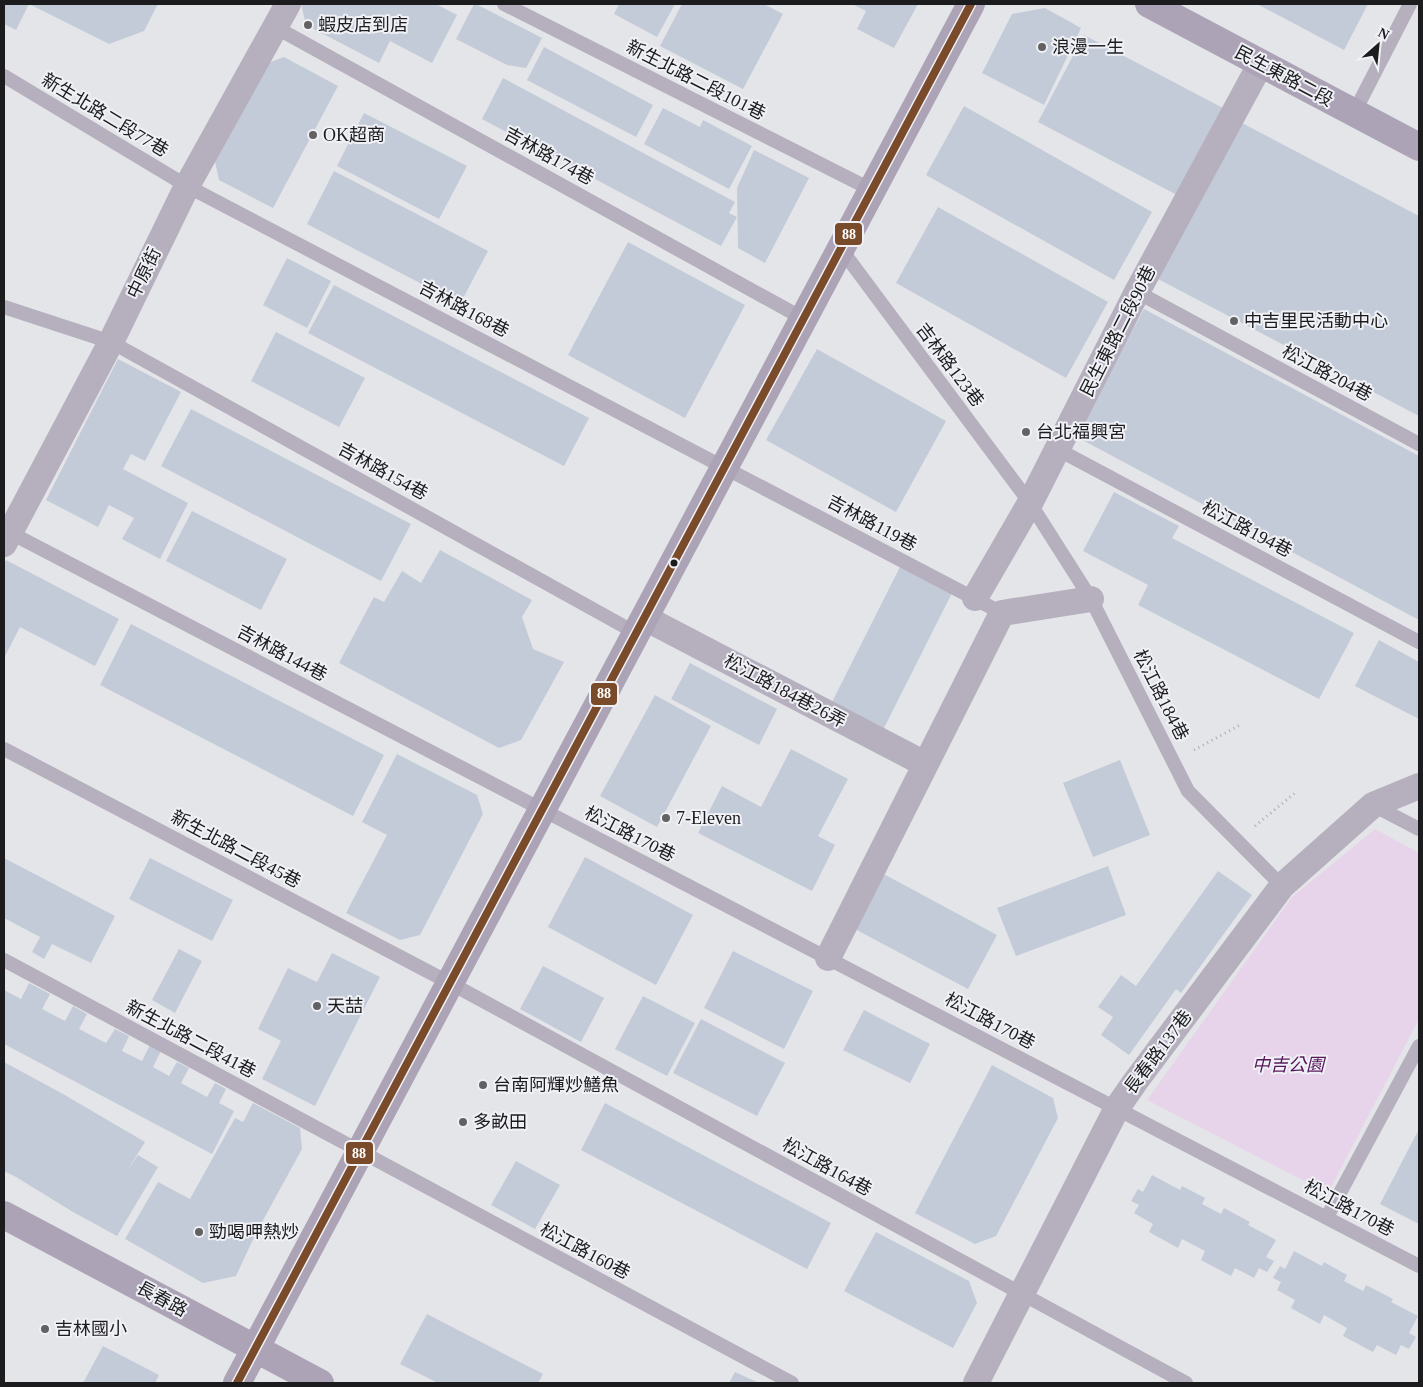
<svg xmlns="http://www.w3.org/2000/svg" width="1423" height="1387" viewBox="0 0 1423 1387" font-family="'Times New Roman','Noto Sans TC',serif">
<rect width="100%" height="100%" fill="#e4e5e8"/>
<path fill="#e8d4ea" d="M1375 829 1419 853V1019L1328 1193 1147 1100 1292 897Z"/>
<path fill="#c3cbd8" d="M4 4H158L144 31 109 44 29 4 16 30 4 24Z
M301 4H436L457 15 432 63 390 41 379 63 306 25Z
M474 4H476L542 38 526 68 507 65 456 39Z
M619 4H675L657 37 614 14Z
M682 4H764L783 14 743 89 660 46Z
M852 4H918L894 48 857 29 866 11Z
M1257 4H1368L1344 50Z
M1045 8 1081 28 1044 105 982 73 1012 14Z
M1084 35 1223 108 1177 195 1038 122Z
M544 47 653 105 636 137 527 80Z
M284 57 338 86 273 208 219 180 215 161 268 63Z
M503 78 735 202 729 213 737 217 721 246 482 119Z
M964 106 1152 212 1114 280 926 175Z
M663 108 700 127 703 120 752 146 729 189 644 144Z
M364 113 467 166 439 219 337 166Z
M1240 122 1419 216V416L1158 279Z
M754 150 809 178 765 263 738 248 737 188Z
M334 171 488 251 460 304 307 224Z
M938 207 1108 302 1066 378 896 283Z
M628 242 745 305 685 418 568 355Z
M287 258 331 281 307 328 263 305Z
M334 285 589 418 564 466 308 333Z
M1144 309 1419 456V620L1075 436Z
M276 332 365 378 339 427 251 381Z
M817 349 946 421 896 512 766 440Z
M118 359 181 392 145 461 131 454 123 469 188 503 160 559 122 539 134 518 109 505 98 527 46 500Z
M191 409 411 524 381 581 161 466Z
M1114 492 1179 526 1172 538 1354 633 1319 699 1138 605 1148 585 1083 551Z
M192 511 287 559 261 610 166 561Z
M440 550 532 600 522 617 533 649 564 662 521 740 499 748 339 663 374 597 384 602 402 571 421 583Z
M6 560 119 619 95 666 20 627 4 658V565Z
M901 565 953 591 884 728 832 702Z
M131 624 384 755 353 816 100 685Z
M1379 640 1419 662V719L1355 686Z
M690 663 777 709 759 745 671 699Z
M655 695 711 726 657 827 600 796Z
M791 749 848 779 818 836 835 845 812 891 698 833 722 786 761 807Z
M397 754 477 795 483 814 420 935 400 940 346 913 387 835 362 822Z
M1120 760 1150 835 1093 857 1063 783Z
M585 857 693 915 656 985 548 927Z
M4 858 115 916 91 963 52 944 44 959 32 952 40 937 4 918Z
M150 858 233 900 212 941 129 899Z
M1108 866 1126 915 1016 956 997 908Z
M1218 871 1252 895 1181 993 1176 989 1129 1055 1101 1035 1113 1017 1098 1007 1121 975 1136 986Z
M880 872 997 935 968 989 851 927Z
M179 949 202 961 175 1013 152 1000Z
M733 951 813 991 784 1049 704 1008Z
M332 953 380 977 315 1106 262 1079 281 1041 258 1029 288 968 317 982Z
M543 966 604 998 581 1042 520 1009Z
M29 983 50 994 42 1009 65 1021 73 1006 87 1014 79 1029 106 1043 115 1029 129 1036 122 1051 142 1061 150 1045 161 1051 153 1067 169 1076 177 1062 189 1068 181 1083 207 1097 215 1083 226 1089 219 1103 234 1111 212 1154 4 1044V990L21 999Z
M643 996 695 1023 667 1076 615 1049Z
M864 1010 930 1044 910 1083 843 1050Z
M701 1019 785 1063 757 1116 673 1073Z
M4 1062 63 1094 145 1142 127 1171 138 1155 158 1167 117 1236 73 1212 16 1177 4 1171Z
M992 1065 1053 1098 1058 1118 996 1236 975 1244 915 1213Z
M253 1103 300 1128 302 1149 256 1233 236 1276 203 1283 125 1239 158 1182 190 1199 235 1118 243 1122Z
M605 1103 831 1223 807 1269 581 1150Z
M1419 1129V1224L1380 1204Z
M516 1161 560 1185 535 1229 491 1205Z
M1152 1175 1180 1190 1182 1186 1205 1198 1202 1204 1221 1214 1224 1208 1250 1222 1248 1225 1276 1240 1266 1257 1274 1261 1267 1272 1259 1268 1254 1278 1235 1268 1231 1276 1201 1260 1205 1251 1182 1239 1178 1248 1149 1232 1153 1224 1134 1213 1139 1205 1131 1201 1138 1189 1143 1192Z
M876 1232 969 1281 977 1303 953 1348 844 1291Z
M1294 1251 1322 1266 1324 1262 1347 1275 1344 1281 1363 1291 1366 1285 1393 1299 1391 1302 1418 1316 1409 1333 1416 1337 1409 1349 1401 1345 1396 1355 1377 1345 1373 1352 1343 1336 1347 1328 1324 1315 1320 1324 1291 1308 1295 1300 1277 1290 1281 1282 1273 1278 1280 1266 1285 1269Z
M427 1314 543 1374 538 1383H438L400 1364Z
M103 1346 159 1375 155 1383H83Z
M735 1372 759 1383H729Z"/>
<g fill="none" stroke-linecap="round" stroke-linejoin="round">
<path stroke="#afacb5" stroke-width="3" stroke-dasharray="1 4" stroke-linecap="butt" d="M1194 750 1240 725
M1255 826 1295 793"/>
<path stroke="#b5afbe" stroke-width="14" d="M504 4 872 190
M275 27 804 319
M4 76 187 186 1002 613
M1354 113 1410 4
M841 249 1030 503 1091 599 1188 791 1282 886
M1137 292 1419 444
M4 307 111 342 636 633
M1057 449 1419 642
M5 530 1419 1266
M4 749 450 983 1186 1383
M1373 805 1419 829
M4 960 792 1383
M1327 1217 1419 1046"/>
<path stroke="#b5afbe" stroke-width="26" d="M4 544 111 342 187 186 288 4
M975 598 1030 503 1137 292 1261 63
M645 618 925 764
M828 958 1002 613 1091 599
M976 1383 1117 1108 1135 1082 1282 886 1373 805 1419 786"/>
<path stroke="#aca4b6" stroke-width="28" d="M1149 4 1419 147
M4 1215 320 1383
M237 1383 971 4"/>
<g stroke="#f0f1f6" stroke-width="11">
<path id="bus-1" d="M237 1383 971 4"/>
</g>
<use href="#bus-1" stroke="#7a4b2a" stroke-width="8"/>
</g>
<g fill="#626265" stroke="#f0f1f6" stroke-width="2">
<circle cx="308" cy="25" r="5"/>
<circle cx="1042" cy="47" r="5"/>
<circle cx="313" cy="135" r="5"/>
<circle cx="1234" cy="321" r="5"/>
<circle cx="1026" cy="432" r="5"/>
<circle cx="666" cy="818" r="5"/>
<circle cx="317" cy="1006" r="5"/>
<circle cx="483" cy="1085" r="5"/>
<circle cx="463" cy="1122" r="5"/>
<circle cx="199" cy="1232" r="5"/>
<circle cx="45" cy="1329" r="5"/>
</g>
<circle fill="#1c1c1e" stroke="#f0f1f6" stroke-width="2" cx="674" cy="563" r="4.5"/>
<g text-anchor="middle" dominant-baseline="central" stroke-width="4" stroke-linejoin="round" paint-order="stroke">
<g font-size="18" fill="#1c1c1e" stroke="#f0f1f6" text-anchor="start">
<text x="318" y="25">蝦皮店到店</text>
<text x="1052" y="47">浪漫一生</text>
<text x="323" y="135">OK超商</text>
<text x="1244" y="321">中吉里民活動中心</text>
<text x="1036" y="432">台北福興宮</text>
<text x="676" y="818">7-Eleven</text>
<text x="327" y="1006">天喆</text>
<text x="493" y="1085">台南阿輝炒鱔魚</text>
<text x="473" y="1122">多畝田</text>
<text x="209" y="1232">勁喝呷熱炒</text>
<text x="55" y="1329">吉林國小</text>
</g>
<g font-size="18" fill="#1c1c1e" stroke="#f0f1f6">
<text transform="translate(1284 76) rotate(28)">民生東路二段</text>
<text transform="translate(696 80) rotate(27)">新生北路二段101巷</text>
<text transform="translate(105 115) rotate(31)">新生北路二段77巷</text>
<text transform="translate(549 156) rotate(29)">吉林路174巷</text>
<text transform="translate(144 273) rotate(-64)">中原街</text>
<text transform="translate(464 309) rotate(28)">吉林路168巷</text>
<text transform="translate(1118 331) rotate(-63)">民生東路二段90巷</text>
<text transform="translate(950 365) rotate(53)">吉林路123巷</text>
<text transform="translate(1327 373) rotate(28)">松江路204巷</text>
<text transform="translate(383 471) rotate(29)">吉林路154巷</text>
<text transform="translate(872 523) rotate(28)">吉林路119巷</text>
<text transform="translate(1247 529) rotate(28)">松江路194巷</text>
<text transform="translate(282 653) rotate(28)">吉林路144巷</text>
<text transform="translate(785 691) rotate(28)">松江路184巷26弄</text>
<text transform="translate(1161 695) rotate(63)">松江路184巷</text>
<text transform="translate(630 834) rotate(27)">松江路170巷</text>
<text transform="translate(236 849) rotate(28)">新生北路二段45巷</text>
<text transform="translate(990 1021) rotate(28)">松江路170巷</text>
<text transform="translate(191 1039) rotate(28)">新生北路二段41巷</text>
<text transform="translate(1158 1052) rotate(-53)">長春路137巷</text>
<text transform="translate(827 1167) rotate(29)">松江路164巷</text>
<text transform="translate(1349 1208) rotate(28)">松江路170巷</text>
<text transform="translate(585 1251) rotate(28)">松江路160巷</text>
<text transform="translate(162 1299) rotate(28)">長春路</text>
</g>
<g font-size="18" font-style="italic" fill="#561659" stroke="#f0f1f6">
<text x="1288" y="1065">中吉公園</text>
</g>
</g>
<g stroke="#f0f1f6" stroke-width="2">
<rect x="834" y="222" width="29" height="24" rx="5" fill="#7a4b2a"/>
<rect x="590" y="682" width="28" height="24" rx="5" fill="#7a4b2a"/>
<rect x="345" y="1141" width="29" height="24" rx="5" fill="#7a4b2a"/>
</g>
<g font-size="14" text-anchor="middle" font-weight="bold" fill="#fff">
<text x="849" y="239">88</text>
<text x="604" y="698">88</text>
<text x="359" y="1158">88</text>
</g>
<rect width="1423" height="1387" fill="none" stroke="#1c1c1e" stroke-width="10"/>
<g transform="translate(1378 45) rotate(27)" stroke="#f0f1f6" stroke-width="4" paint-order="stroke">
<path d="M0-4L9 19L0 12L-9 19Z" fill="#1c1c1e"/>
<text y="-8" font-size="14" font-weight="bold" text-anchor="middle" fill="#1c1c1e">N</text>
</g>
</svg>
